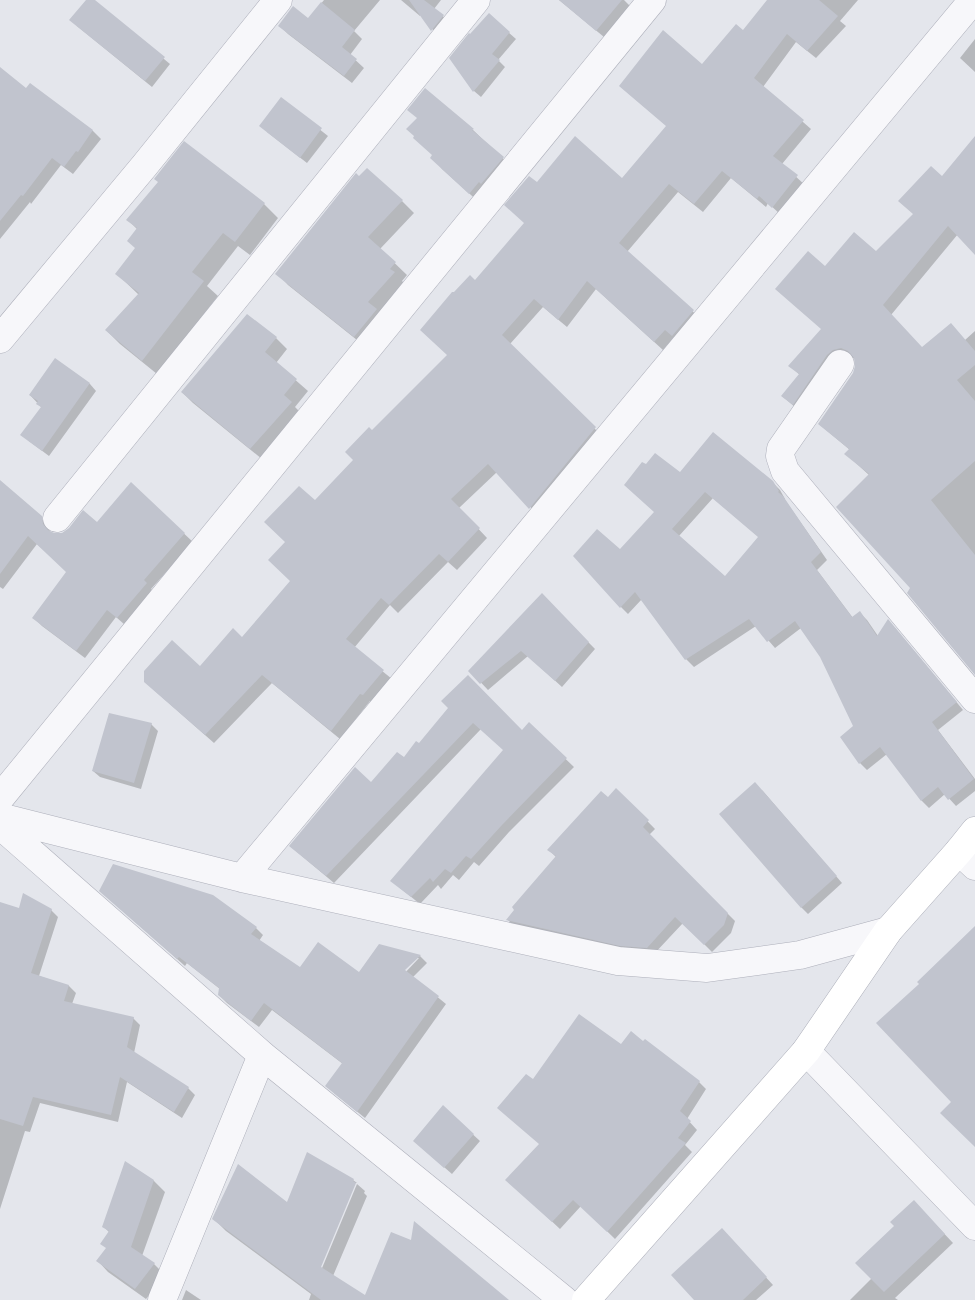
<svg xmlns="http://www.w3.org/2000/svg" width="975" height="1300" viewBox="0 0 975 1300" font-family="'Titillium Web',sans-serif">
<rect width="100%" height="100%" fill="#e4e6ec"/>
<path fill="#0003" fill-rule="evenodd" d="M87 0H93L170 64 152 87 77 26Z
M324 0H380L354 31 362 39 350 55 364 68 352 83 288 34 280 26 308 20Z
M401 0H441L434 9 451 23 439 38 421 14 420 16Z
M559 0H624L630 6 604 37Z
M769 0H858L840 21 846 26 816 58 796 42 763 87 811 129 782 164 805 185 781 215 768 203 766 207 731 178 703 212 678 192 627 252 701 319 674 337 663 350 596 289 567 327 543 307 510 344 603 437 539 516 497 472 459 508 487 538 457 570 448 562 398 613 390 605 354 648 392 679 372 703 370 701 340 739 272 683 214 743 154 690 200 668 242 638 292 581 287 542 315 502 354 460 372 431 448 356 476 282 525 224 537 183 622 180 667 126 620 86 702 66 743 31Z
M489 15 516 39 498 60 505 67 481 97 474 91 451 58Z
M975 39V72L960 58Z
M0 69 26 89 30 85 93 131 101 139 73 174 61 165 31 204 30 202 0 239Z
M425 90 473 130 514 169 481 204 442 169 433 156 418 118Z
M281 99 328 136 307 163 267 132Z
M975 138V253L958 234 891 315 922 349 965 340 975 331V673L912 588 869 475 846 454 850 450 819 424 854 374 857 366 856 359 851 357 802 413 782 396 800 375 790 366 822 329 825 268 876 252 914 215 942 178Z
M159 183 264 204 278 218 250 255 238 246 207 286 218 296 157 374 120 344 106 330 139 295 117 274 136 249 138 230 128 220Z
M402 201 414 213 380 249 407 275 402 281 406 285 367 348 288 285 277 273Z
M276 338 287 349 276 363 308 391 295 407 302 414 262 459 193 403 182 392Z
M55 360 90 384 96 391 49 456 29 441 42 408 30 395Z
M681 474 772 482 780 490 785 499V500L827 560 817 570 853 618 860 613 867 620 878 636 895 628 963 710 938 730 975 779V791L956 806 945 794 929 808 922 801 887 754 867 770 860 763 855 727 821 657 801 628 775 648 756 626 694 667 686 659 642 599 628 614 621 607 620 551 655 513ZM713 498 759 537 726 578 679 536Z
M0 482 49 526 50 533 64 534 97 524 131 484 193 542 151 589 154 592 125 625 116 617 85 658 42 626 34 618 68 572 37 544 3 589 0 587Z
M542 595 595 649 562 687 528 656 488 690 470 671Z
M450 708 522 732 529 724 574 767 509 832 479 866 474 862 459 880 453 875 441 889 438 885 420 904 400 888 505 750 481 729 334 883 290 846 404 759 419 745Z
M151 724 158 731 141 789 100 777 93 771Z
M616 789 655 829 649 835 735 921 731 933 712 952 683 923 654 954 515 927 508 920 556 857 549 850 608 799Z
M762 790 842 883 808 914 801 907Z
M108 898 256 928 263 935 259 941 300 969 359 974 420 956 427 963 413 977 446 1004 365 1118 334 1093 343 1064 272 1010 259 1027 227 1003 219 995 220 989 187 963 185 966ZM415 958H419L402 976 400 974Z
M0 903 20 909 51 910 58 917 39 976 69 986 76 993 72 1004 133 1018 140 1025 134 1053 188 1088 195 1095 182 1118 127 1082 118 1122 40 1103 30 1132 25 1131 0 1209Z
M622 1046 699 1082 706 1089 687 1119 697 1130 685 1145 692 1152 615 1239 581 1206 560 1229 515 1187 540 1144 534 1081Z
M443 1107 480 1141 452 1174 421 1147Z
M125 1163 154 1181 165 1192 142 1256 154 1264 165 1275 146 1299 108 1272 98 1261 107 1249 110 1233 104 1227Z
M353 1180 357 1183H355L318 1272 320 1273 357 1184 365 1191 364 1193 367 1196 333 1276 352 1300H309L311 1294 226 1231 215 1220 288 1204Z
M922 1210 953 1243 895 1298 898 1300H850L872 1278Z
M728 1236 773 1285 756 1300H696Z
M186 1290 201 1300H182Z"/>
<path fill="#c1c4ce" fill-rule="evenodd" d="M86 0H95L165 57 145 81 69 20Z
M409 0H424L444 15 431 31Z
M559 0H622L596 31Z
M767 0H819L838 16 807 51 787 34 754 78 804 120 773 156 798 175 772 208 759 196 757 199 722 171 694 204 669 184 619 243 694 310 672 336 665 330 654 342 587 281 558 320 534 299 502 335 596 427 529 509 488 464 451 499 480 528 448 562 439 554 389 605 381 598 346 639 384 670 363 695 360 694 331 731 262 675 205 735 144 682V671L172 640 200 666 233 628 242 637 290 581 268 560 285 542 264 522 299 486 315 500 353 460 345 452 369 427 372 430 447 355 420 330 452 292H454L470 275 475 280 524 223 504 205 529 176 537 182 575 136 622 178 666 126 619 86 663 30 702 64 736 24 743 30Z
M321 2 355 30 342 47 357 59 344 76 278 26 293 6 308 18Z
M489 13 510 32 492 54 500 60 473 92 449 58 469 33 470 34Z
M0 67 26 88 30 83 93 130 78 152 76 151 64 167 52 158 23 196 21 195 0 221Z
M425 88 474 129 472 130 504 157 481 184 479 182 469 194 430 158 432 155 413 138 414 136 406 129 417 118 407 110Z
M281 97 322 128 300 158 259 126Z
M975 136V255L948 226 883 305 922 347 951 323 975 351V365L957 380 975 401V461L931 500 975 555V675L907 593 910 588 836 507 869 474 844 454 849 449 818 424 853 373 855 366 854 358 848 351 841 348 833 350 827 355 793 405 781 396 799 374 788 366 821 329 775 289 808 251 825 266 854 232 876 251 913 214 898 201 931 166 942 176Z
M184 141 265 203 235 242 223 233 192 272 204 281 142 361 105 330 139 293 115 274 135 248 127 241 137 228 126 220 158 182 154 179Z
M367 168 403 200 368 237 396 262 390 269 395 272 368 302 377 309 354 337 275 274 356 173 359 176Z
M247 314 277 337 265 352 297 379 284 395 292 402 250 449 181 392Z
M55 358 90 383 42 451 20 435 41 407 36 404 38 401 29 395Z
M713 432 773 481 779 491 778 492 783 496 821 552 811 562 852 617 860 611 877 636 888 619 957 702 932 722 974 779 948 800 938 787 921 801 880 747 859 764 840 737 853 726 820 657 795 621 767 642 749 619 685 660 635 592 620 608 573 556 597 529 620 549 654 512 624 485 642 462 646 464 655 453 680 472ZM705 492 758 537 725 576 672 529Z
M0 480 42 516 43 524 48 530 54 533H62L69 528 83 510 97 522 131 482 185 533 144 580 147 583 117 618 107 610 76 651 32 618 66 572 28 536 0 574Z
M542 593 589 642 555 681 521 651 480 684 468 671Z
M468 675 522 730 529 722 567 758 502 825 471 859 466 856 451 873 445 869 433 882 430 878 411 897 390 881 503 750 473 723 326 876 289 846 355 767 371 782 397 752 404 757 416 741 419 743 448 708 441 701Z
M109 713 152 723 134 783 92 771Z
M755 782 837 876 801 908 719 814Z
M616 788 649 820 643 827 728 913 724 925 704 945 675 917 647 948 620 946 506 920 514 910 512 907 556 856 547 850 601 791 608 797Z
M113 864 213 895 257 927 251 934 300 967 318 942 359 972 379 944 421 955 405 970 439 996 357 1112 325 1086 342 1063 264 1003 251 1021 218 995 219 988 179 957 177 959 99 891Z
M23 893 52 909 31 973 69 985 64 1001 134 1017 127 1047 189 1087 174 1112 120 1077 111 1115 33 1097 23 1126 0 1119V902L19 908Z
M975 926V1147L940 1113 951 1102 876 1023 919 984 917 982Z
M579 1014 621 1044 631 1031 643 1041 645 1039 700 1081 680 1111 691 1121 678 1138 686 1143 607 1232 573 1200 552 1222 505 1180 539 1144 497 1108 526 1074 533 1079Z
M443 1105 474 1134 444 1168 413 1141Z
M307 1152 354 1179 353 1181 356 1183 321 1267 365 1295 391 1232 411 1240 414 1221 509 1300H321L212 1219 238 1164 287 1202Z
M125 1161 154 1180 131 1247 155 1263 135 1289 96 1261 106 1248 100 1244 109 1231 102 1227Z
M914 1200 945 1234 884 1292 855 1263 894 1226 890 1222Z
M722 1228 767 1277 743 1300H694L671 1275Z"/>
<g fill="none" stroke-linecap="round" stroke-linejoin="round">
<g stroke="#adafba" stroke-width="29">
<path id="street" d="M0 339 145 165 278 0
M840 364 781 449 780 456 785 471 975 699
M57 518 476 0
M0 798 652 0
M0 817 242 878 618 961 707 968 800 955 888 931
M0 825 262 1055 564 1300
M959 851 975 866
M242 878 973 0
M806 1051 975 1226
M162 1300 262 1055"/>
</g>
<g stroke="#adafba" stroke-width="29">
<path id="secondary" d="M586 1300 806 1051 888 931 959 851 975 831"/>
</g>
<use href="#street" stroke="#f7f7fa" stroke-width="28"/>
<use href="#secondary" stroke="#fff" stroke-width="28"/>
</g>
</svg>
